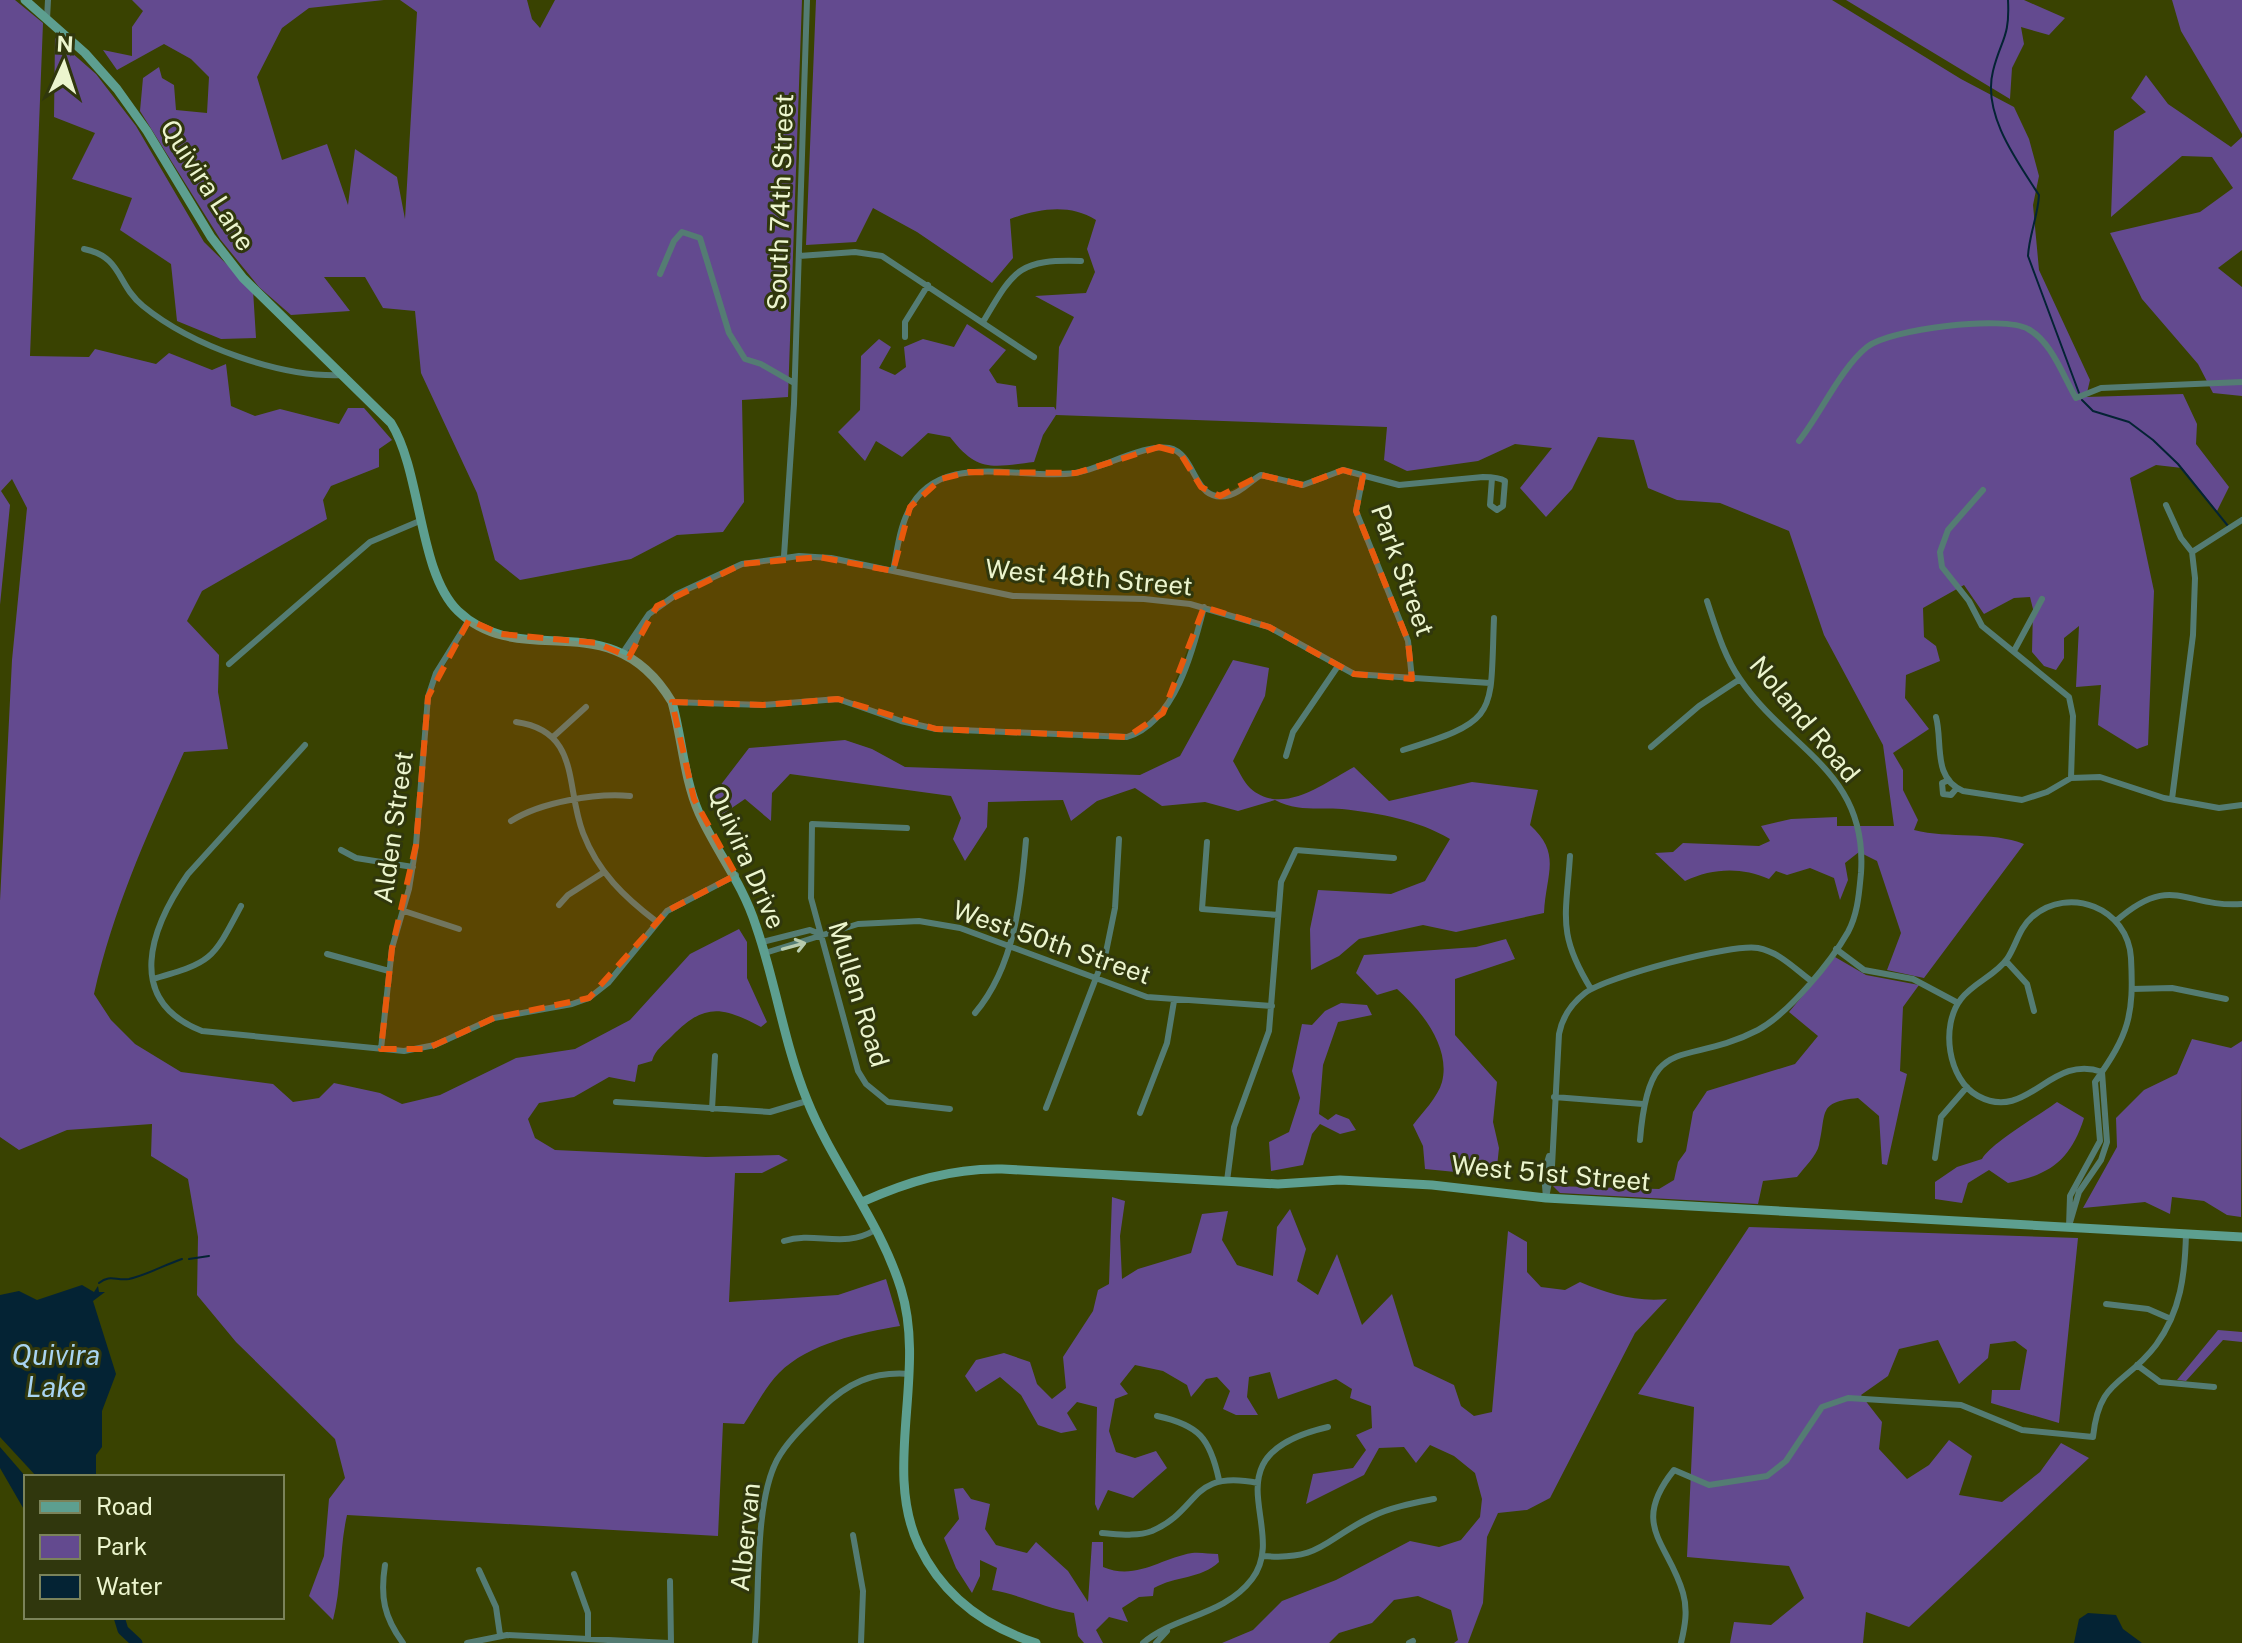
<svg xmlns="http://www.w3.org/2000/svg" width="2242" height="1643" viewBox="0 0 2242 1643" font-family="'Public Sans',sans-serif">
<rect width="100%" height="100%" fill="#394201"/>
<path fill="#634a8f" d="M0 0H15L43 23 30 356 89 357 95 349 156 364 169 353 212 370 226 364 231 406 255 416 280 409 339 424 348 408H364L392 440 379 449V467L331 486 323 500 327 519 202 591 187 621 219 655 218 692 228 749 184 752C148 833 114 906 94 994L111 1020 135 1044 181 1072 273 1084 293 1102 319 1098 334 1083 380 1093 402 1104 440 1095 516 1058 575 1049 630 1020 690 954 739 929 747 942V978L767 1022 761 1027C722 1006 704 1003 672 1036 664 1044 655 1050 652 1061L638 1065 635 1082 609 1077 574 1097 539 1103 528 1119 535 1138 555 1150 706 1157 779 1155 788 1160 762 1173H735L729 1302 838 1295 886 1279 900 1326C860 1333 809 1343 779 1373 765 1387 755 1408 744 1424L723 1423 718 1536 347 1515C339 1550 342 1586 333 1620L309 1596 324 1556 329 1499 345 1478 335 1439 236 1342 197 1295 198 1237 188 1179 151 1156 152 1124 67 1130 19 1150 0 1137V901L12 660 27 508 12 479 1 491 10 505 0 605Z
M132 0H384L309 8 282 28 257 77 282 160 327 144 348 205 355 149 397 177 405 219 417 12 400 0H527L532 19 540 28 555 0H802L788 397 742 400 744 502 723 532 677 535 631 559 520 580 495 560 477 493 421 373 415 311 383 308 365 277H324L350 311 291 315 259 287 220 239 140 111 143 78 159 67 162 78 174 85 176 110 207 113 209 77 191 59 164 44 117 70 103 50 132 56V27L143 11Z
M816 0H1832L1961 79 2014 107 2029 139 2039 176 2033 205 2039 270 2090 380 2086 397 2183 394 2197 424 2196 444 2229 487 2217 511 2182 468 2156 465 2130 478 2154 591 2148 745 2137 749 2098 725 2101 685 2076 687 2079 626 2064 638V658L2056 670 2044 666 2032 652 2033 609 2030 597 2014 598 1984 614 1964 585 1923 608 1924 637 1936 646 1940 661 1906 675 1905 698 1929 729 1893 753 1903 770V790L1918 820 1914 830C1949 839 1992 831 2024 844L1924 978 1887 970 1901 933 1877 861 1859 852 1845 863 1848 880 1840 900 1834 878 1810 868 1787 875 1776 871 1769 879C1741 867 1713 868 1685 881L1655 853 1673 852 1683 843 1759 846 1770 841 1761 826 1791 819 1837 817V826H1894L1883 745 1824 635 1789 531 1720 503 1677 500 1648 488 1634 440 1598 437 1572 489 1546 517 1520 488 1552 448 1515 444 1478 461 1407 471 1384 460 1387 427 1056 415 1043 435 1034 462C992 467 978 473 950 437L928 433 902 457 876 441 865 461 838 432 860 410 861 356 879 339 891 347 879 368 895 375 906 367 904 347 923 339 954 347 967 324 1006 350 989 370 997 383 1016 386 1018 407H1054L1056 410 1059 347 1074 317 1035 296 1086 293 1095 272 1087 249 1096 220C1069 203 1038 209 1010 219L1013 258 992 283 917 232 873 208 856 242 806 245Z
M1846 0H2024L2065 18 2049 35 2021 27 2024 44 2012 68 2010 99Z
M2172 0H2242V134L2181 31Z
M55 38 96 74 136 126 204 242 253 290 256 338 221 339 177 321 171 264 120 230 132 198 72 179 95 133 54 117Z
M2146 75 2168 104 2231 147 2242 137V250L2218 268 2242 287V396L2213 393 2198 364 2142 299 2110 233 2200 212 2233 188 2212 157 2182 156 2111 217 2114 131 2146 112 2131 98Z
M1233 660 1269 668 1265 696 1233 761C1238 769 1243 781 1250 788 1282 817 1324 783 1354 767L1389 801 1472 782 1538 790 1530 825C1562 854 1546 873 1544 913L1456 932 1423 925 1359 939 1339 956 1311 970 1310 929 1318 890 1391 894 1425 881 1450 839C1418 820 1379 813 1342 809 1317 807 1298 812 1275 800L1238 811 1205 802 1162 806 1135 788 1097 801 1071 821 1063 800 988 802 987 827 965 861 953 839 961 818 951 796 790 774 772 793 771 821 745 799 720 816 713 795 749 748 845 740 872 749 905 767 1140 775 1180 756Z
M1506 939 1515 959 1455 979V1035L1497 1082 1493 1122 1499 1148 1496 1176 1425 1169 1423 1146 1413 1125C1422 1113 1438 1097 1442 1082 1451 1047 1421 1010 1397 989L1377 995 1356 973 1364 955 1476 947Z
M1835 957 1866 975 1919 985 1903 1007 1900 1071 1907 1074 1887 1165 1882 1164 1879 1116 1858 1098C1817 1102 1827 1112 1819 1145 1817 1155 1804 1168 1797 1177L1763 1181 1758 1204 1560 1193 1553 1186 1659 1189 1674 1180 1678 1162 1686 1151 1693 1112 1707 1091 1795 1064 1818 1036 1789 1012Z
M1341 1003 1367 1005 1372 1015 1338 1022 1323 1065 1319 1114 1328 1120 1336 1114 1349 1119 1356 1130 1340 1134 1320 1124 1312 1134 1303 1165 1271 1171 1269 1142 1289 1132 1300 1098 1292 1071 1302 1024 1312 1025 1325 1011Z
M2192 1039 2231 1048 2242 1041 2241 1217 2227 1215 2204 1201 2172 1197 2170 1214 2145 1202 2083 1208 2117 1147 2116 1118 2144 1090 2177 1074Z
M2057 1102 2084 1118C2071 1159 2051 1175 2008 1183L1989 1170 1968 1183 1962 1203 1935 1199V1182L1957 1167 1982 1159C1991 1143 2038 1116 2057 1102Z
M1112 1197 1125 1201 1120 1236 1122 1279 1138 1269 1191 1253 1202 1214 1228 1211 1222 1240 1237 1265 1273 1276 1277 1227 1290 1209 1306 1249 1297 1281 1318 1295 1337 1254 1362 1325 1392 1294 1414 1366 1454 1385 1461 1406 1474 1416 1492 1412 1508 1231 1527 1242V1272L1541 1287 1565 1290 1580 1282C1608 1294 1636 1302 1667 1299L1635 1333 1550 1498 1527 1510 1498 1513 1487 1537 1483 1603 1468 1643H1454L1458 1640 1451 1610 1418 1596 1394 1600 1372 1623 1339 1633 1329 1643H1222L1253 1630 1282 1601 1336 1580 1410 1541 1439 1547 1461 1540 1480 1517 1482 1499 1475 1473 1454 1456 1430 1445 1416 1463 1404 1447 1379 1448 1364 1475 1306 1504 1313 1474 1353 1468 1366 1450 1356 1435 1372 1428 1371 1406 1350 1398 1352 1389 1336 1379 1278 1399 1270 1372 1249 1377 1247 1397 1258 1415H1236L1223 1409 1230 1391 1217 1377 1206 1379 1191 1397 1187 1385 1163 1371 1135 1365 1120 1384 1128 1394 1115 1399 1109 1431 1116 1452 1135 1458 1156 1451 1167 1468 1133 1498 1108 1490 1098 1511 1095 1504 1097 1407 1077 1402 1067 1413 1077 1430 1061 1433 1038 1425 1021 1395 1000 1377 976 1392 965 1376 976 1360 1004 1353 1030 1362 1037 1384 1052 1399 1066 1388 1063 1357 1093 1311 1098 1290 1109 1284Z
M1749 1227 2078 1238 2059 1423 1991 1403 1992 1390H2020L2027 1350 2015 1341 1990 1344 1988 1358 1959 1384 1938 1340 1899 1349 1888 1376 1861 1395 1882 1422 1879 1449 1907 1479 1929 1465 1949 1440 1972 1456 1959 1495 2002 1502 2040 1472 2061 1443 2089 1458 1909 1627 1866 1612 1863 1643H1730L1734 1622 1771 1625 1804 1598 1789 1566 1687 1557 1694 1407 1638 1394Z
M2218 1330 2242 1332V1342L2223 1340 2186 1381 2177 1380Z
M963 1488 971 1499 990 1504 985 1529 996 1545 1027 1553 1036 1542 1068 1571 1088 1602 1092 1542H1103V1567C1136 1581 1161 1558 1192 1553 1200 1552 1210 1554 1218 1554L1219 1562C1201 1579 1175 1576 1154 1588L1153 1596 1139 1597 1122 1608 1128 1622 1109 1617 1096 1630 1103 1643H1084L1078 1636 1074 1613C1045 1608 1021 1595 992 1590L997 1568 980 1560V1576L972 1593 956 1568 944 1538 959 1519 954 1489Z"/>
<path fill="#042334" d="M82 1285 94 1292 98 1286 99 1292H105L93 1301 116 1374 102 1411V1447L96 1455V1477H37L0 1437V1295L19 1291 37 1300Z
M0 1447 26 1477V1513L0 1468Z
M2088 1613 2116 1615 2123 1629 2142 1643H2074L2079 1619Z"/>
<g fill="none" stroke-linecap="round" stroke-linejoin="round">
<path stroke="#042334" stroke-width="2" d="M2008 0C2010 38 2001 39 1993 71 1982 114 2017 161 2039 195 2038 216 2029 235 2028 256L2079 393
M2082 400 2093 411 2129 422 2153 440 2178 464 2228 526
M189 1259 209 1256
M99 1283C110 1274 116 1281 129 1279 147 1275 164 1265 182 1259"/>
<path stroke="#042334" stroke-width="11" d="M119 1617 123 1630 137 1643"/>
<path stroke="#547c73" stroke-width="6" d="M47 19 48 0
M84 249C123 257 116 284 143 306 192 346 281 378 344 375
M799 256 855 252 882 256 1034 357
M660 274 674 241 682 232 700 238 729 333 745 359 761 364 794 383
M983 322C1014 270 1018 259 1081 261
M905 337V322L928 285
M1799 441C1821 413 1841 368 1867 347 1889 329 2004 315 2028 329 2052 342 2063 376 2076 398L2101 388 2242 382
M1363 476 1356 511 1408 641 1412 679
M1983 490 1948 530 1940 552 1942 567 1969 601 1982 626 2069 697 2073 716 2071 778
M2166 505 2181 538 2192 552 2195 578 2193 635 2172 799
M2192 552 2242 520
M784 556 794 404 807 0
M893 571C897 552 899 530 908 512 938 448 1021 481 1075 473 1101 469 1146 443 1169 448 1198 454 1192 506 1230 495 1242 492 1250 481 1261 475L1303 485 1343 470 1399 485 1483 477C1490 477 1499 477 1505 481L1503 506 1497 510 1490 505 1492 478
M2014 651 2042 599
M622 654 649 614 677 594 742 564 799 556 831 558 1013 596 1144 599 1190 604 1269 627 1354 674 1490 683
M629 657 643 624
M229 664 370 542 422 520
M672 702 763 705 838 699 901 721 936 729 1127 737C1175 722 1193 651 1204 607
M1936 717C1943 742 1932 778 1963 791L2022 800 2047 792 2071 778 2100 777 2164 798 2219 808 2242 805
M516 722C581 731 565 787 583 833 598 872 624 897 657 922
M553 737 586 707
M305 745 188 874C151 927 123 1000 202 1031L404 1051 435 1045 494 1018 572 1004 589 998 608 983 667 911 736 875
M1651 747 1699 706 1740 679
M1403 750C1500 720 1490 716 1494 618
M1286 756 1293 732 1338 666
M1949 780 1942 783 1943 794 1951 795 1956 789
M511 821C541 802 595 793 630 796
M907 828 812 824 811 898 858 1071 866 1084 888 1102 950 1109
M1207 842 1202 909 1278 915
M341 850 356 858 413 867
M1570 856C1566 917 1557 934 1591 989
M559 905 568 895 604 872
M404 911 459 929
M2116 921C2172 872 2184 908 2242 904
M762 942 810 930 820 934
M1836 949 1864 970 1913 979 1958 1003
M765 953 858 924 919 921 960 928 1147 997 1272 1006
M327 954 389 971
M2006 961 2027 984 2034 1011
M153 979C212 962 212 961 241 906
M2132 989 2172 988 2226 999
M975 1013C1015 966 1021 899 1026 840
M381 1049 392 948 409 889 416 845 428 697 436 673 469 620
M1554 1097 1643 1104
M616 1102 770 1112 807 1101
M1046 1108 1106 952 1115 908 1119 839
M712 1109 715 1056
M1140 1113 1167 1043 1174 1001
M1640 1140C1649 1028 1683 1069 1758 1030 1789 1013 1831 962 1848 932 1858 913 1859 893 1861 873 1868 771 1788 750 1740 679 1724 656 1716 628 1707 601
M1935 1158 1941 1117 1967 1087
M1227 1181 1234 1127 1269 1031 1281 882 1296 850 1394 858
M1546 1198 1552 1166 1559 1034C1562 1018 1571 1004 1585 993 1606 977 1732 943 1758 948 1779 952 1794 968 1810 980
M1546 1198 1544 1173 1549 1156
M2069 1226 2079 1192 2101 1160 2107 1142 2102 1072
M2069 1227 2070 1196 2100 1141 2095 1082C2129 1034 2134 1016 2131 958 2128 908 2069 885 2032 917 2019 928 2016 946 2007 959 1996 975 1973 983 1961 999 1940 1026 1948 1080 1978 1096 2028 1123 2050 1053 2102 1072
M784 1241C815 1231 844 1249 875 1230
M2106 1304 2148 1309 2171 1319
M2137 1365 2160 1382 2214 1387
M1157 1416C1199 1425 1210 1438 1219 1480
M1102 1533C1118 1534 1136 1537 1152 1531 1201 1510 1189 1469 1258 1483
M853 1535 863 1591 861 1643
M1263 1556C1322 1561 1324 1539 1373 1516 1392 1507 1414 1503 1434 1499
M385 1565C380 1597 384 1617 403 1643
M479 1570 496 1607 500 1635
M574 1574 588 1613V1638
M670 1581 671 1643
M467 1643 507 1635 669 1643
M755 1643C760 1592 754 1504 777 1460 788 1440 806 1424 821 1409 847 1383 873 1371 910 1374
M1143 1643C1174 1616 1224 1616 1252 1579 1291 1528 1203 1456 1328 1427
M1156 1643 1167 1631
M1409 1643 1413 1641
M1681 1643C1685 1626 1688 1610 1683 1593 1669 1543 1629 1526 1674 1470L1709 1485 1767 1476 1786 1461 1822 1407 1848 1398 1961 1405 2022 1430 2093 1437C2099 1378 2125 1386 2156 1345 2181 1311 2185 1274 2186 1234"/>
<path stroke="#5d9f90" stroke-width="9" d="M25 0 85 53 117 89 147 131 211 237 243 278 391 423C422 473 418 572 458 611 523 673 611 600 672 702 682 738 684 779 699 813 717 853 742 882 756 926 776 983 784 1044 807 1100 833 1165 880 1221 901 1289 927 1373 882 1469 919 1546 943 1596 984 1626 1036 1643
M862 1202C907 1182 951 1168 1002 1169L1278 1184 1340 1180 1432 1185 1546 1198 2242 1237"/>
</g>
<defs><path id="oneway-shaft" d="M-6 0H5M1.5-3L5.5 0L1.5 3" fill="none" stroke-width="1.6" stroke-linecap="round" stroke-linejoin="round" transform="scale(2)"/></defs>
<use stroke="#b7cbae" href="#oneway-shaft" transform="translate(794 946) rotate(-15)"/>
<path fill="#e8590c" fill-opacity="0.2" stroke="#e8590c" stroke-width="6" stroke-dasharray="16 10" stroke-linejoin="round" d="M1159 447 1180 453 1201 487 1220 496 1261 475 1303 485 1343 470 1363 476 1356 511 1408 641 1412 679 1354 674 1269 627 1204 607 1163 713 1127 737 936 729 838 699 763 705 672 702 694 799 736 875 667 911 589 998 494 1018 426 1049H381L392 948 416 845 428 697 469 620 501 634 597 643 629 657 657 606 742 564 819 557 893 571 910 507 941 479 969 472 1076 473Z"/>
<g text-anchor="middle" dominant-baseline="central" stroke-width="6" stroke-linejoin="round" paint-order="stroke">
<g font-size="26" fill="#ecf5ce" stroke="#30370d">
<text transform="translate(208 185) rotate(57)">Quivira Lane</text>
<text transform="translate(780 202) rotate(-88)">South 74th Street</text>
<text transform="translate(1403 570) rotate(70)">Park Street</text>
<text transform="translate(1089 577) rotate(5)">West 48th Street</text>
<text transform="translate(1805 719) rotate(50)">Noland Road</text>
<text transform="translate(393 827) rotate(-82)">Alden Street</text>
<text transform="translate(747 857) rotate(66)">Quivira Drive</text>
<text transform="translate(1052 942) rotate(19)">West 50th Street</text>
<text transform="translate(859 994) rotate(73)">Mullen Road</text>
<text transform="translate(1551 1173) rotate(5)">West 51st Street</text>
<text transform="translate(745 1537) rotate(-84)">Albervan</text>
</g>
<g font-size="28" font-style="italic" fill="#a9d4f1" stroke="#30370d">
<text x="56" y="1354">Quivira<tspan x="56" dy="32">Lake</tspan></text>
</g>
</g>
<rect x="24" y="1475" width="260" height="144" fill="#30370d" stroke="#7b835a" stroke-width="2"/>
<rect x="40" y="1501" width="40" height="12" fill="#5d9f90" stroke="#7b835a" stroke-width="2"/>
<text x="96" y="1515" font-size="24" fill="#ecf5ce">Road</text>
<rect x="40" y="1535" width="40" height="24" fill="#634a8f" stroke="#7b835a" stroke-width="2"/>
<text x="96" y="1555" font-size="24" fill="#ecf5ce">Park</text>
<rect x="40" y="1575" width="40" height="24" fill="#042334" stroke="#7b835a" stroke-width="2"/>
<text x="96" y="1595" font-size="24" fill="#ecf5ce">Water</text>
<g transform="translate(64 64) rotate(3)" stroke="#30370d" stroke-width="6" paint-order="stroke">
<path d="M0-6L14 30L0 20L-14 30Z" fill="#ecf5ce"/>
<text y="-12" font-size="22" font-weight="bold" text-anchor="middle" fill="#ecf5ce">N</text>
</g>
</svg>
